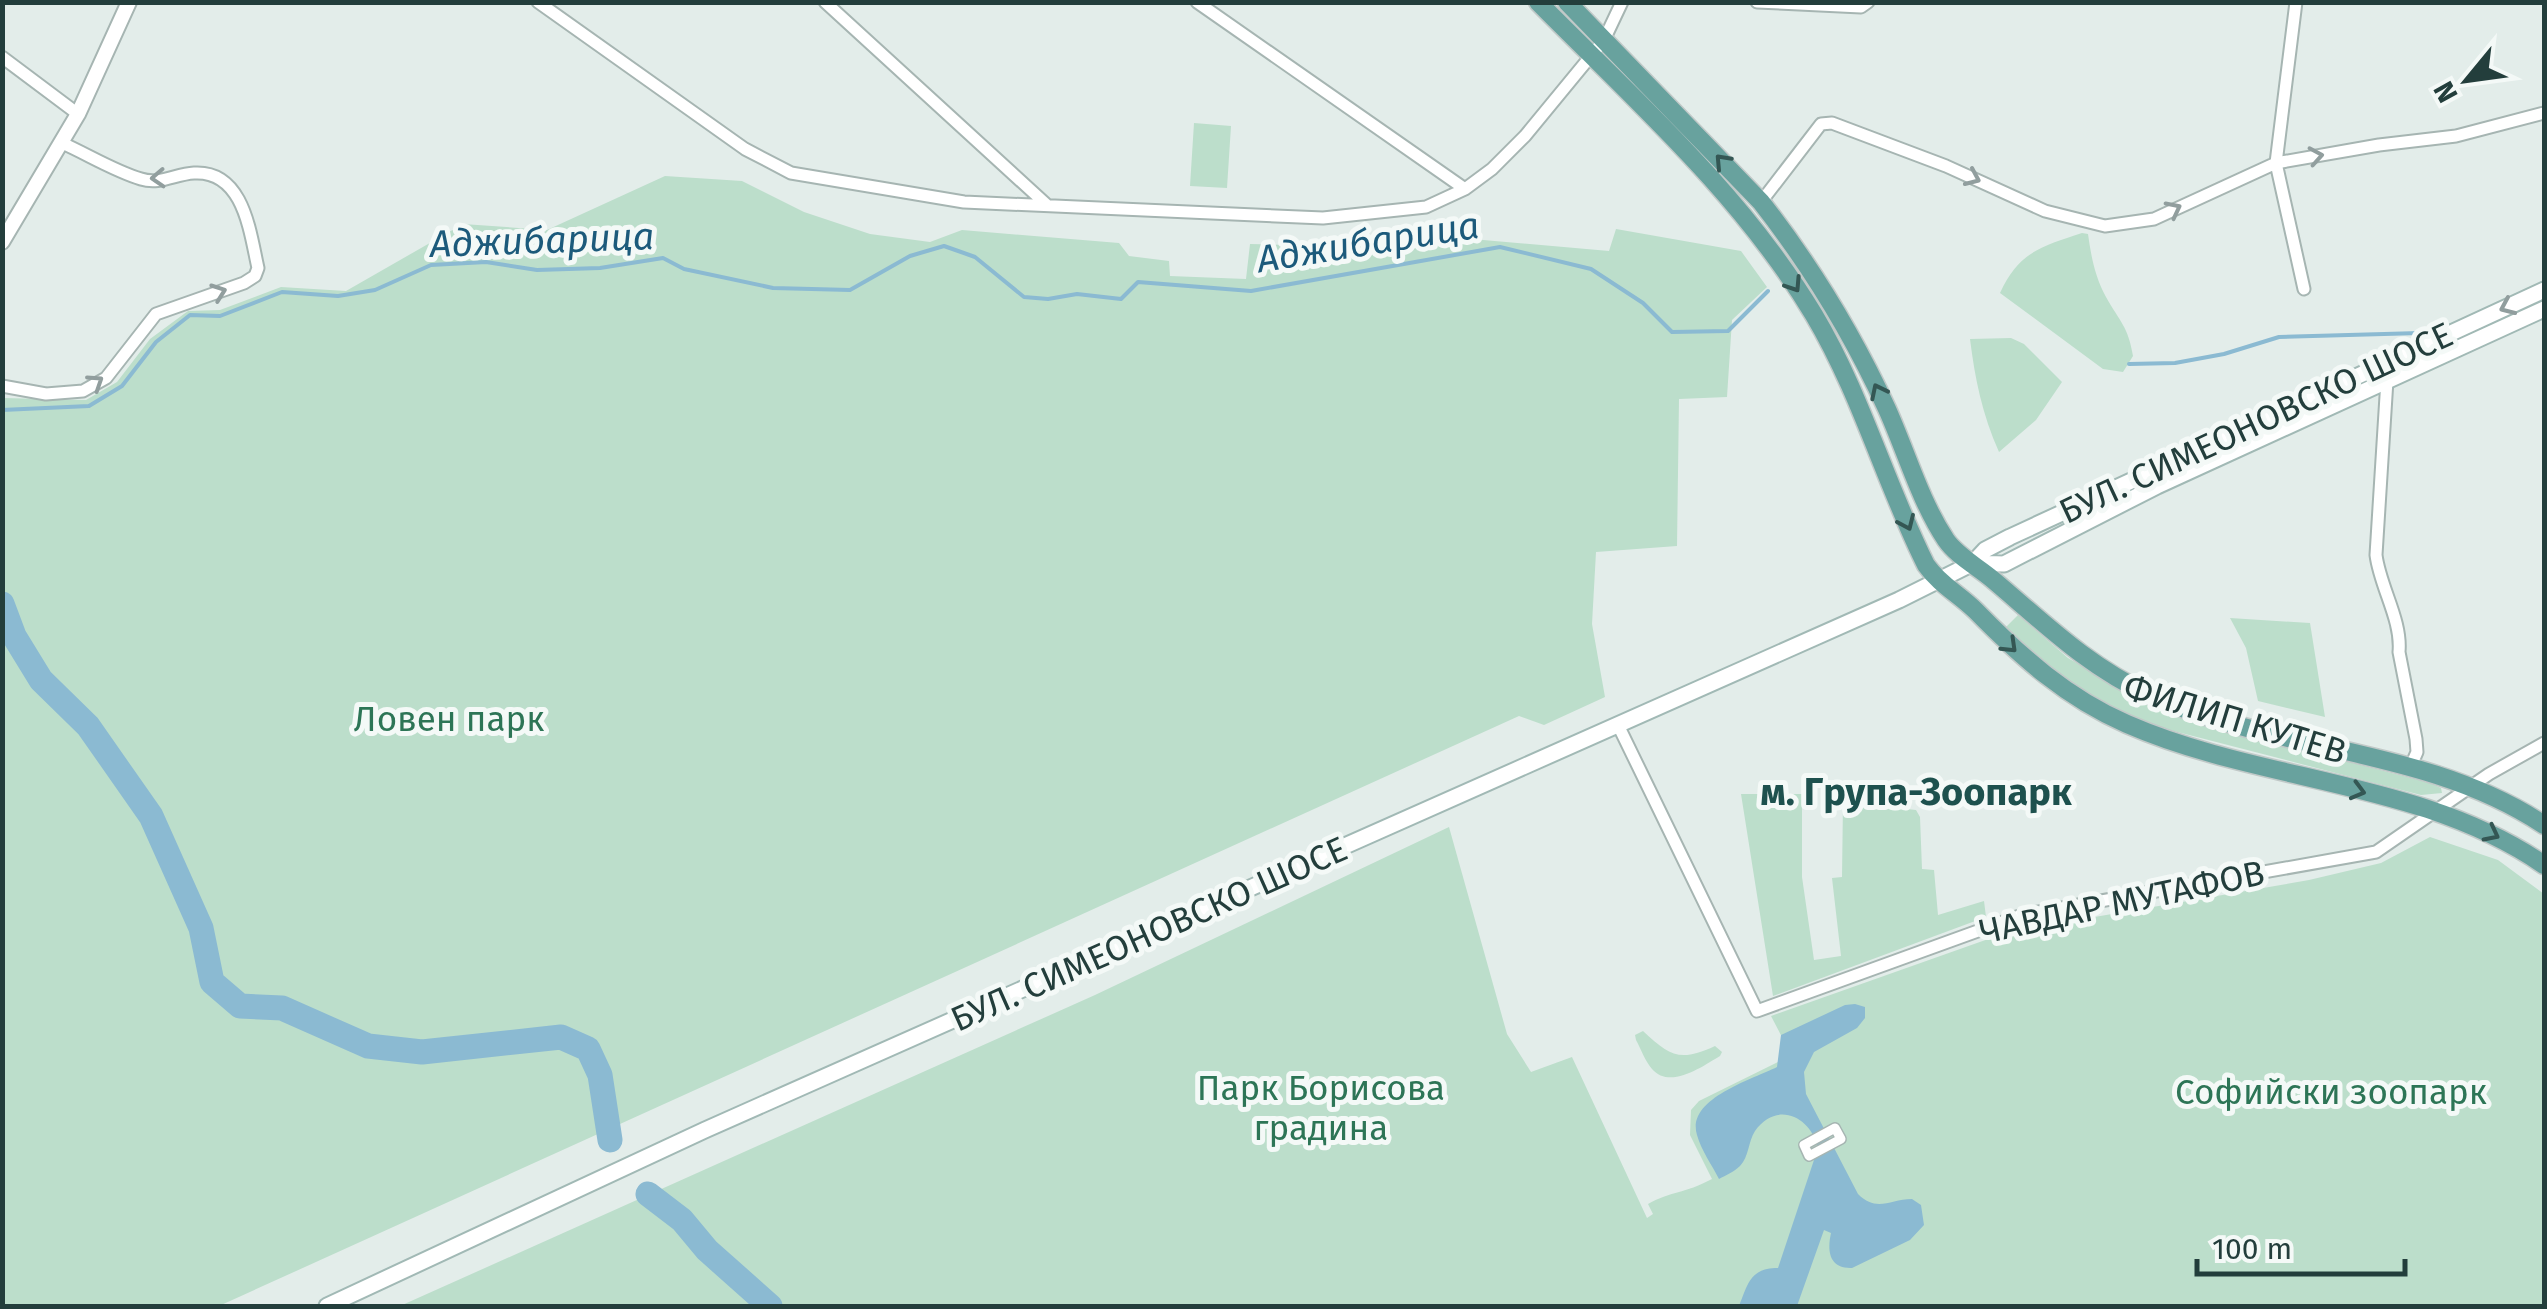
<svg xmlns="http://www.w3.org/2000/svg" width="2547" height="1309" viewBox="0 0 2547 1309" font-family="'Fira Sans',sans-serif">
<rect width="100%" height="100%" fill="#e3edea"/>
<path fill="#bcdecb" d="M1194 123 1231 126 1227 188 1190 186Z
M665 176 742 181 804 212 870 234 930 242 962 230 1119 243 1129 256 1169 261 1170 276 1246 279 1250 244 1324 246 1426 235 1609 251 1616 229 1741 251 1767 287 1732 320 1727 397 1679 399 1677 546 1596 552 1592 624 1605 697 1544 725 1519 716 219 1306H3V398L86 400 117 382 150 339 188 311 220 310 281 287 346 291 463 224 547 230Z
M2082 233 2088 234C2091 256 2095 277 2106 297 2120 322 2128 326 2133 356L2123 372 2103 369 2000 293C2019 252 2040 247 2082 233Z
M2011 338 2024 344 2062 382 2036 420 1999 452C1982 414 1975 379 1970 339Z
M2018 615 2068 658 2144 702 2188 720 2430 783 2441 788 2442 793 2421 795 2158 727 2105 705 2077 688 2005 628Z
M2230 618 2310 623 2325 717 2258 701 2246 648Z
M1741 794H1802V877L1814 960 1841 956 1832 878 1842 877 1843 802 1916 810 1920 817 1922 869 1934 870 1938 915 1984 901 1986 917 1773 996Z
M1449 827 1507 1034 1531 1072 1572 1057 1647 1218 1653 1214 1648 1204C1671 1191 1684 1194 1712 1179L1690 1135 1691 1110 1699 1101 1778 1062 1783 1039 1771 1016 2008 932 2309 880 2381 863 2430 837 2498 860 2544 894V1306H400L1095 995Z
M1643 1031C1669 1055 1679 1063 1715 1046L1722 1052 1720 1056C1703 1066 1670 1090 1652 1069 1645 1061 1641 1049 1636 1040L1635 1035Z"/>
<path fill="#8bbad2" d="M1855 1004 1865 1007V1018L1857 1028 1814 1052 1804 1072 1806 1094 1858 1194C1877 1213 1890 1199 1912 1199L1921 1205 1924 1225 1910 1240 1852 1268C1829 1269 1827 1251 1831 1233L1824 1230 1797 1306H1739C1748 1284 1750 1268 1778 1268L1818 1148C1811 1117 1777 1100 1755 1131 1748 1142 1749 1157 1740 1166 1734 1172 1726 1175 1719 1179 1712 1165 1701 1150 1697 1135 1686 1099 1751 1080 1777 1067L1781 1035 1845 1005Z"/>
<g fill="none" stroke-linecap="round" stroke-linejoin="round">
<path stroke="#8bbad2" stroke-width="4" d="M2129 364 2175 363 2224 354 2279 337 2420 333
M2 410 89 406 122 386 156 342 190 315 220 316 282 292 338 296 375 290 431 265 486 262 537 270 600 268 663 258 684 269 773 288 850 290 910 256 944 246 975 257 1024 297 1048 299 1077 294 1121 299 1138 282 1251 291 1500 247 1591 269 1643 303 1672 332 1728 331 1768 291"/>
<path stroke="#8bbad2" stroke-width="25" d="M2 604 14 636 41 680 88 726 151 816 201 928 212 982 240 1006 282 1008 368 1046 422 1052 561 1037 588 1049 600 1075 610 1140
M648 1194 682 1220 707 1250 770 1306"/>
<g stroke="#a6b5b2" stroke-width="12">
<path id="pedestrian" d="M1835 1128 1841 1139 1809 1156 1804 1145Z"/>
</g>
<g stroke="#a6b5b2" stroke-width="15">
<path id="minor" d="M538 2 745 149 791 173 964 202 1323 218 1426 207 1465 189 1492 169 1525 136 1604 40 1622 2
M825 2 1047 205
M1197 2 1465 189
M1757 2 1861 7 1868 2
M2296 2 2276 163 2304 289
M2 57 78 114
M1761 202 1821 124 1832 123 1946 166 2045 211 2105 226 2154 219 2276 163 2379 145 2456 136 2544 113
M2387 380 2376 555C2380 587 2402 620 2399 652L2416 739 2417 752 2410 768
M2 386 46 394 83 391 106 378 156 314 244 283 255 276 258 268C250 233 244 170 194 173 175 174 160 185 141 179 114 171 87 154 62 143
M1618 725 1757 1011 2022 915 2376 852 2489 774 2544 743"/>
</g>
<g stroke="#a6b5b2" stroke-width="18">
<path id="tertiary" d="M2 242 78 114 129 2"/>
</g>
<g stroke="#a1b9b5" stroke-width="19">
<path id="secondary" d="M1973 563 2004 564 2157 486 2544 309
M327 1306 705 1130 1899 600 1973 563 1985 550 2010 537 2544 290"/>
</g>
<g stroke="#c1c9c8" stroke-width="21">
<path id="primary" d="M1538 2C1636 101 1742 195 1814 315 1861 394 1885 483 1926 565 1940 585 1959 594 1976 611 2021 657 2067 698 2127 724 2262 783 2421 780 2544 865
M1567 2 1761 202C1811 266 1853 335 1887 409 1906 451 1920 501 1946 540 1957 556 1978 567 1992 579 2043 622 2088 667 2150 695 2277 752 2427 747 2544 825"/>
</g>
<use href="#pedestrian" stroke="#fff" stroke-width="9"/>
<use href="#minor" stroke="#fff" stroke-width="11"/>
<use href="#tertiary" stroke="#fff" stroke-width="14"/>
<use href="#secondary" stroke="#fff" stroke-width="15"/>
<use href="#primary" stroke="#68a29e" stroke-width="18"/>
</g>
<defs><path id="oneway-chevron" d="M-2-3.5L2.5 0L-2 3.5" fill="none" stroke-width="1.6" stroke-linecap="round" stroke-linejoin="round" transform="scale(2.5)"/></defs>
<g stroke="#919e9e">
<use href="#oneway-chevron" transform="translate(2316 156) rotate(-10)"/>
<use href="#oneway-chevron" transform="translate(158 178) rotate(177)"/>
<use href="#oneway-chevron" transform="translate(1973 178) rotate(24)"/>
<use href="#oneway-chevron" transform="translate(2174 209) rotate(-27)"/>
<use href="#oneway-chevron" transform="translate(219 292) rotate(-20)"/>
<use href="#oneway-chevron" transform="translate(2507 307) rotate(156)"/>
<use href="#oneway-chevron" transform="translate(96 382) rotate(-33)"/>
</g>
<g stroke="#345754">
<use href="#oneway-chevron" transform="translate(1722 161) rotate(-133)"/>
<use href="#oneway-chevron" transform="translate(1794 285) rotate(57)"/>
<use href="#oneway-chevron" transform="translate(1878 391) rotate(-116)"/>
<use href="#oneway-chevron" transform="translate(1907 523) rotate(66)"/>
<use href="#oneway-chevron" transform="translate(2010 646) rotate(44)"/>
<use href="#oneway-chevron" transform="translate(2358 791) rotate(15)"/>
<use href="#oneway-chevron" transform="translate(2492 834) rotate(27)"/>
</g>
<g text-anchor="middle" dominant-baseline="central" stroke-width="10" stroke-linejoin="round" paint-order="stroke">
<g font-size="35" fill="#233e3c" stroke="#f4f9f7">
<text transform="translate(2256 423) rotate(-25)">БУЛ. СИМЕОНОВСКО ШОСЕ</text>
<text transform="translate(2235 719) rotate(17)">ФИЛИП КУТЕВ</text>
<text transform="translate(2122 902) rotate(-12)">ЧАВДАР МУТАФОВ</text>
<text transform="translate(1149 934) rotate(-24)">БУЛ. СИМЕОНОВСКО ШОСЕ</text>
</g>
<g font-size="35" fill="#2d7556" stroke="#f4f9f7">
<text x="449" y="719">Ловен парк</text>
<text x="1321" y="1088">Парк Борисова<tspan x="1321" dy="40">градина</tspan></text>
<text x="2331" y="1092">Софийски зоопарк</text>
</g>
<g font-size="38" font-style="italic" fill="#1c5a7b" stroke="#f4f9f7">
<text transform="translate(542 240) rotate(-2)">Аджибарица</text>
<text transform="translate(1368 242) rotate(-9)">Аджибарица</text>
</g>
<g font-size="38" font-weight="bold" fill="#1e514e" stroke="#f4f9f7">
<text x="1916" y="792">м. Група-Зоопарк</text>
</g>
</g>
<rect width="2547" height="1309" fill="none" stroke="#233e3c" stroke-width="10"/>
<g transform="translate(2467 80) rotate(241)" stroke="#f4f9f7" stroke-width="8" paint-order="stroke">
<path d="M0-8L18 38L0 25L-18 38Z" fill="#233e3c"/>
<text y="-15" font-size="28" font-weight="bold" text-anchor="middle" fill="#233e3c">N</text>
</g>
<path d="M2197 1259v15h208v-15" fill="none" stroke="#233e3c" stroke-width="5"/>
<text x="2212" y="1259" font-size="30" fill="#233e3c" stroke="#f4f9f7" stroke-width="8" paint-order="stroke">100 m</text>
</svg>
